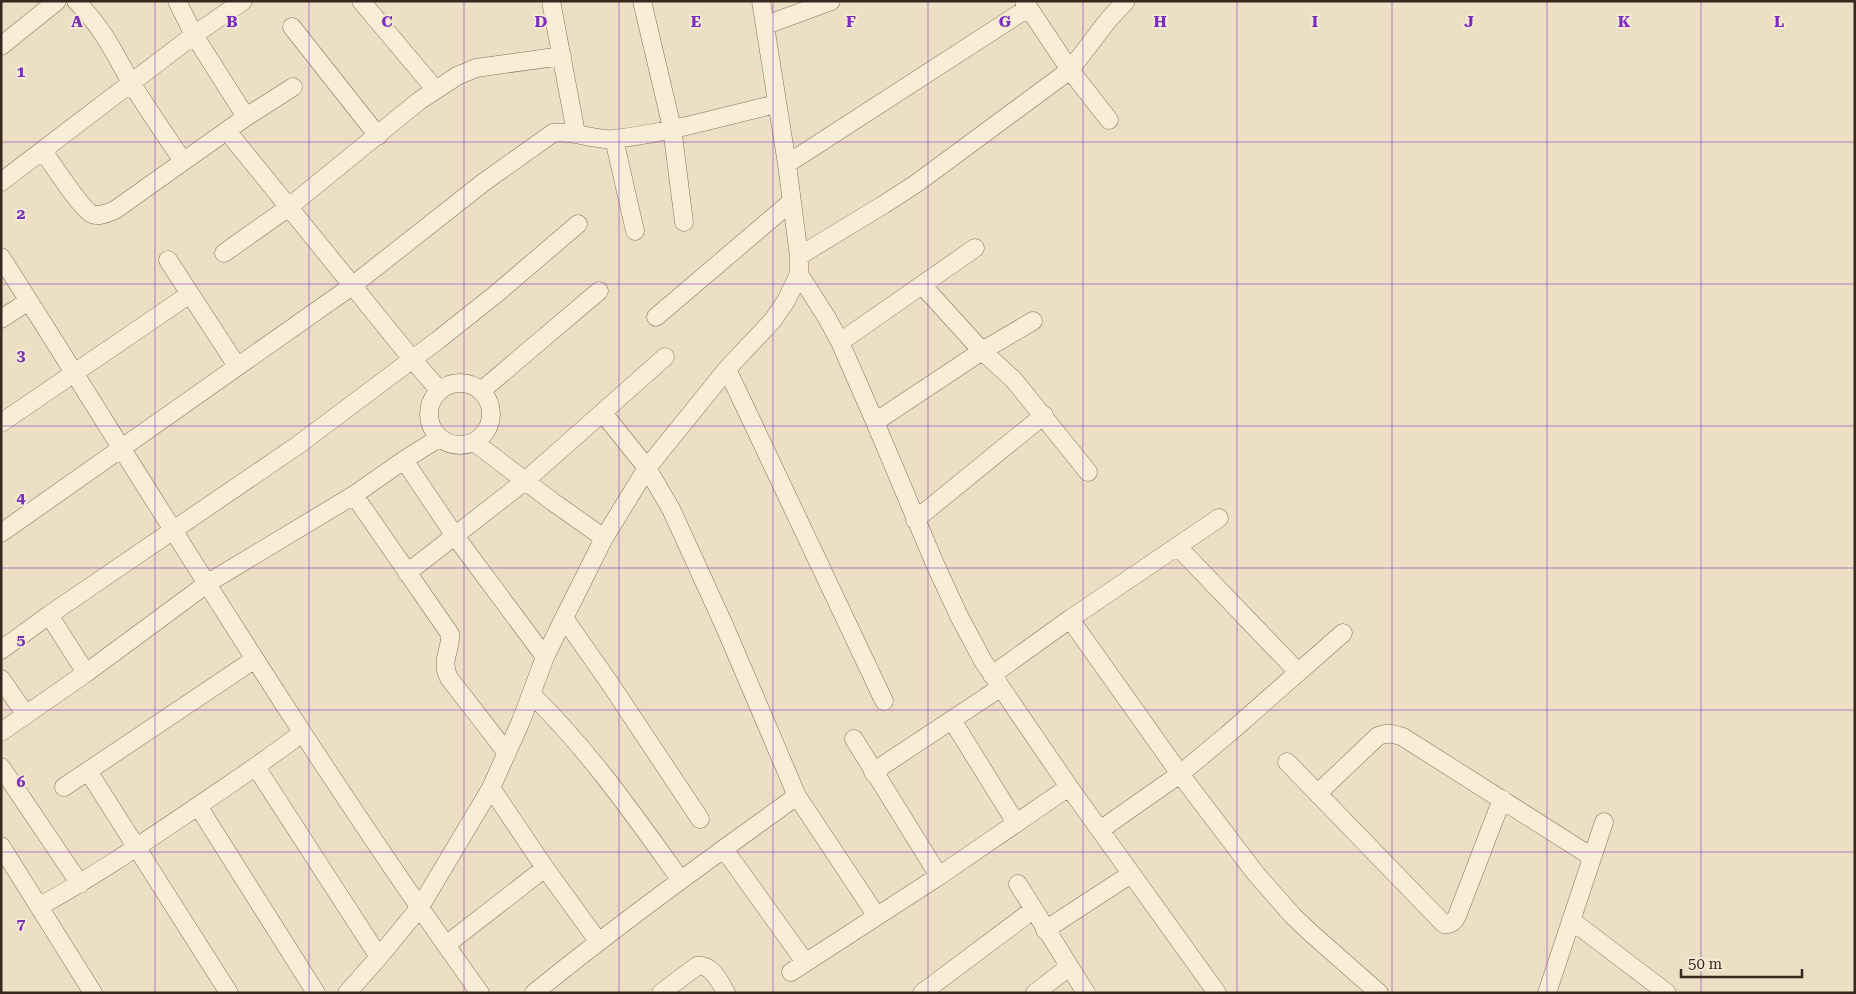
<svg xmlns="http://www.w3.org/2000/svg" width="1856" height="994" viewBox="0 0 1856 994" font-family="'Roboto Serif',serif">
<rect width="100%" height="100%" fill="#ecdfc3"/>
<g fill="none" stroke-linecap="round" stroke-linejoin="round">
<g stroke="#86705b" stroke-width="19">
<path id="street" d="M76 1C103 28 113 51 132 84 148 110 166 136 183 161
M177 1 194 35 246 117
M361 1 435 89
M551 1 576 133
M642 1 672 128 684 222
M1024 1 1070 70 1109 120
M766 25 831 1
M292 27 378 136
M1 46 57 1
M227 131 412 359 440 391
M614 139 635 231
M43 151C52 163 81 209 92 214 100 217 107 213 115 210L246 117 293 87
M787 164 1028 8
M1 182 194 35 243 1
M224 253 289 207 419 101 457 76 476 68 562 56
M799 256 883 205 917 183 1070 70 1109 19 1126 1
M1 257C158 504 309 755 480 993
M168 260 237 366
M799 274 827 318 840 342 875 422 935 564 959 616 983 661 1069 787 1217 993
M923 286 982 351 1013 379 1088 472
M656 317 791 202
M1 319 29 301
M840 342 975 248
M727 369 884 701
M429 414a31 31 0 1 1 62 0a31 31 0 1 1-62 0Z
M481 391 599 291
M603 413 647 468 671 509 724 625 797 796 876 915
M875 422 982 351 1033 321
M1 423 190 294
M474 442 553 502 604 538
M404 460 455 536 545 657
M354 495 450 634C451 652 440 660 449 678L507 753
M915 520 1044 415
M1 533 352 286 484 182 553 133C574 130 594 141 614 139 669 133 724 116 777 104
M1178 547 1298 672
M407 573 525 481 665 357
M49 615 86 673
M564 618 611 685 700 819
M1070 619 1180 774 1256 874 1293 916 1312 934 1379 993
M1 650 49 615 298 445 438 340 496 294 578 224
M992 675 1070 619 1219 518
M1 679 26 715
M531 694C588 749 634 815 680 879
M952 720 1016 823
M1 732 86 673 208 583 354 495 404 460 439 438
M854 739 939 876
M1287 762 1444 924C1451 925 1454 922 1457 916L1502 799
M1 767 80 884
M256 767 379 957
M88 771 229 993
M873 772 1000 688
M64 787 255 659
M491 788 545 868 598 941
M1318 793 1378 736C1388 732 1394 734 1403 737L1592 857
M198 806 316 993
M1100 830 1180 774 1227 735 1343 633
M1 846 93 993
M724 849 805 962
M1018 884 1086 993
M40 906C95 876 146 841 198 806 233 782 268 759 302 733
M1571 920 1667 993
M1045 930 1131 874
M446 945 545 868
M791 972 939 876 1069 787
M347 993 379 957 420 907 491 788 521 721 545 657 564 618 604 538 647 468 727 369 773 320 786 301 799 274V256L787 164 761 1
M534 993C619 924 708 860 797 796
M661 993 697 966C712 964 720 982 726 993
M922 993 1033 910
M1035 993 1069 967
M1547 993 1604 822"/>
</g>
<use href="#street" stroke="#f8edd6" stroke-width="18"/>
</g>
<path fill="none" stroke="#7b2cbf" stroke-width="1" stroke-opacity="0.55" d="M155 1V993M309 1V993M464 1V993M619 1V993M773 1V993M928 1V993M1083 1V993M1237 1V993M1392 1V993M1547 1V993M1701 1V993M1 142H1855M1 284H1855M1 426H1855M1 568H1855M1 710H1855M1 852H1855"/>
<g font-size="16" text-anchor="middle" font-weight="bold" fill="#7b2cbf" stroke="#f4e9d3" stroke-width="4" stroke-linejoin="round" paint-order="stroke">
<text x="77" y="27">A</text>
<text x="232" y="27">B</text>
<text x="387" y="27">C</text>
<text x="541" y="27">D</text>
<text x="696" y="27">E</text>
<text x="851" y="27">F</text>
<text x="1005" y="27">G</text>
<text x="1160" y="27">H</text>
<text x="1315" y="27">I</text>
<text x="1469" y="27">J</text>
<text x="1624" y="27">K</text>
<text x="1779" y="27">L</text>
<text x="21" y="77">1</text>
<text x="21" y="219">2</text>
<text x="21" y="361">3</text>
<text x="21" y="503">4</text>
<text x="21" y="645">5</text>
<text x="21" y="787">6</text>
<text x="21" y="929">7</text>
</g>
<rect width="1856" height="994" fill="none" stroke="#37291e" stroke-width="5"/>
<path d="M1681 969v8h121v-8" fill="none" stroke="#37291e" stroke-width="2.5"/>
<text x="1688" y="969" font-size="15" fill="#37291e" stroke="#f4e9d3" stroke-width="4" paint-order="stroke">50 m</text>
</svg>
